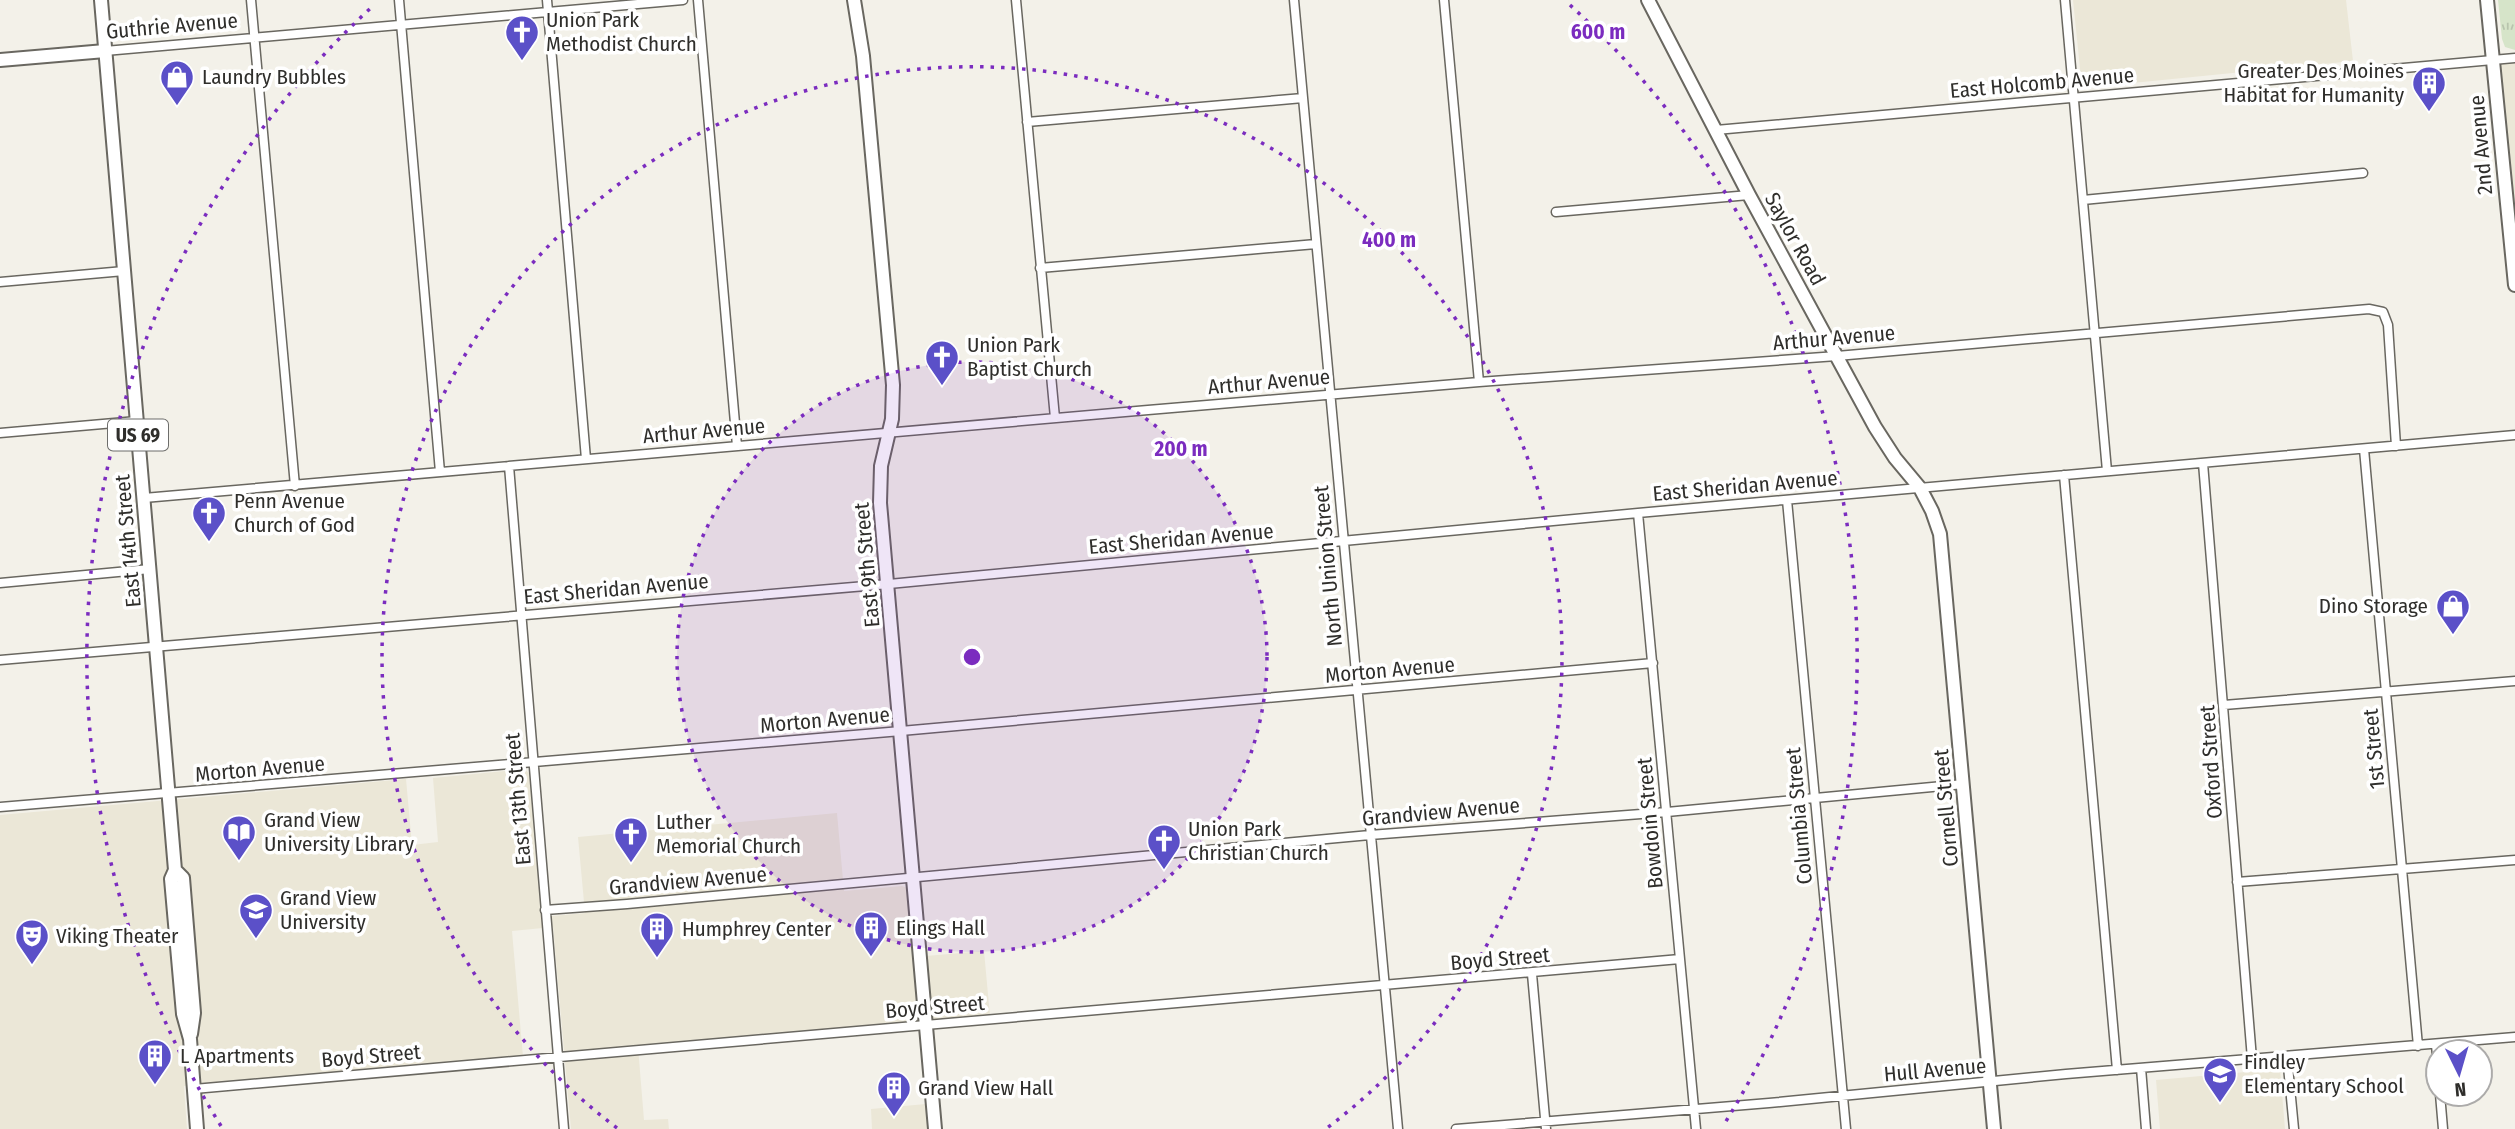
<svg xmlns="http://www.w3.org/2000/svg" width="2515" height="1129" viewBox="0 0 2515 1129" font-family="'Fira Sans Condensed',sans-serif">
<defs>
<pattern id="park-tufts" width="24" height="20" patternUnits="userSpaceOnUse" patternTransform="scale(1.75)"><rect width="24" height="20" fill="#d6e4c9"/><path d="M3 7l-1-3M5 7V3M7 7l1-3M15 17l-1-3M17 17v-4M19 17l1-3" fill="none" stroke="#b8c4ad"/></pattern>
</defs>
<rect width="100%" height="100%" fill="#f3f1e9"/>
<path fill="#ebe7d7" d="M2073 0H2346L2353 61 2082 88Z
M2515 58V285L2493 60Z
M524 769 530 774 542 917 585 913 578 837 837 813 844 891 902 886 907 888 914 957 984 951 990 1016 926 1022 935 1129H872L871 1109 926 1104 919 1023 638 1047 644 1120 668 1119 669 1129H571L553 927 512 931 523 1057 184 1086 187 1129H0V815L406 779 412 845 438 842 433 778Z
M2280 1069 2285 1129H2160L2156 1080Z"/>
<path fill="url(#park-tufts)" d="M2498 0H2515V50L2505 47 2502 39Z"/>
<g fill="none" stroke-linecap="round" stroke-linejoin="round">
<g stroke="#696760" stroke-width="11">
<path id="street" d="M251 0 295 486
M399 0 440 472
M547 0 586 459
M698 0 737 446
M1016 0 1055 418
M1294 0 1398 1129
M1444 0 1479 382
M2065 0 2107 471
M105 51 683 0
M1027 122 1303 98
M1716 130 2515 58
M2083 200 2363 173
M1556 212 1749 195
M1040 268 1316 244
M0 282 124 271
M0 433 137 421
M2364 449 2418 1046
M2203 463 2252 1059
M509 466 564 1129
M2064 475 2117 1070
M144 498 1148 410 1479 382 1837 356 2369 309 2383 312 2388 325 2396 446
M1787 500 1846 1129
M1638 513 1696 1129
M0 583 150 569
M0 660 889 584 1638 513 2515 435
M2224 705 2515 681
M0 807 901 731 1653 663
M2237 882 2515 860
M545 910 627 904 1370 835 1667 812 1964 784
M1532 974 1546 1129
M2436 1045 2438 1067
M2287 1056 2294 1129
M2141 1068 2146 1129
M194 1089 1680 959
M2440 1094 2443 1129
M1456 1129 1769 1103 2066 1074 2515 1037"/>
</g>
<g stroke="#696760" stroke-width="16">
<path id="secondary" d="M854 0 863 56 893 385 892 419 881 466 880 503 935 1129
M1648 0 1749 195 1875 427 1895 458 1920 488 1932 511 1940 534 1994 1129
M2487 0 2515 285
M0 60 105 51"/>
</g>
<g stroke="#696760" stroke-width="16">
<path id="primary" d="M101 0 175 870 171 879 183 1014 190 1039 197 1129
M175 870 183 878 194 1013 191 1034"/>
</g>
<use href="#street" stroke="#fff" stroke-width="8"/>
<use href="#secondary" stroke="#fff" stroke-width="12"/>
<use href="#primary" stroke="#fff" stroke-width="12"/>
</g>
<circle cx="972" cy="657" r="295" fill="#7b2cbf" fill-opacity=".12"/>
<g fill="none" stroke="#7b2cbf" stroke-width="3.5" stroke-dasharray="3.5 7">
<circle cx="972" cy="657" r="295"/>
<path d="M617 1128A590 590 0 1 1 1327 1128"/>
<path d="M221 1126A885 885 0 0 1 374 5M1570 5A885 885 0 0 1 1723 1126"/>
</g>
<defs>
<g id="church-pin" transform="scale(1.75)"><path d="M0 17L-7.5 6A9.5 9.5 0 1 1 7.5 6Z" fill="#5b50c8" stroke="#fff"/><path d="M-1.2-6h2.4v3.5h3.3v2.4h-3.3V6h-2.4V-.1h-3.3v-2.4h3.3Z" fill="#fff"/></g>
<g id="shop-pin" transform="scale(1.75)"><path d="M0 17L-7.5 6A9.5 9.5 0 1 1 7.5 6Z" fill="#5b50c8" stroke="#fff"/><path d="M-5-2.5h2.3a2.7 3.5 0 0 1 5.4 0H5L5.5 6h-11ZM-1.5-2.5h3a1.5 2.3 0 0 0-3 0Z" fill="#fff"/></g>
<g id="building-pin" transform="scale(1.75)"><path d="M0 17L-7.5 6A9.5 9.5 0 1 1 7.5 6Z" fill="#5b50c8" stroke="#fff"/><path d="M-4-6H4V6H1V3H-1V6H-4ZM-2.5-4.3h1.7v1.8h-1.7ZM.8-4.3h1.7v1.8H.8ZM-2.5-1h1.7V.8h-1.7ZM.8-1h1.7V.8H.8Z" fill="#fff"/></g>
<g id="library-pin" transform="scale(1.75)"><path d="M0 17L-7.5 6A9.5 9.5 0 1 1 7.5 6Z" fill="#5b50c8" stroke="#fff"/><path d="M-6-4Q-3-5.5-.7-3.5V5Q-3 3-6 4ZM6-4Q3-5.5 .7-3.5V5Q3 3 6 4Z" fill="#fff"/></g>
<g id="university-pin" transform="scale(1.75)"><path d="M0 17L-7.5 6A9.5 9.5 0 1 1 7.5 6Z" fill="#5b50c8" stroke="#fff"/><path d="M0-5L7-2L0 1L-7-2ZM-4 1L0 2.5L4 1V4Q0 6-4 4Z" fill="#fff"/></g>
<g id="theatre-pin" transform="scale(1.75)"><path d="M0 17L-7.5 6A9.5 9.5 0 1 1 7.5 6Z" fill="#5b50c8" stroke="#fff"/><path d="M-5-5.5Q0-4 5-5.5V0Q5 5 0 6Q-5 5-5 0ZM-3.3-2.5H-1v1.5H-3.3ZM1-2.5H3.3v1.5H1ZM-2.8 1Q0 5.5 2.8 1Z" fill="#fff"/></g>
<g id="school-pin" transform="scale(1.75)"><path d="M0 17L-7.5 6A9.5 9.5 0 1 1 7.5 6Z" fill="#5b50c8" stroke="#fff"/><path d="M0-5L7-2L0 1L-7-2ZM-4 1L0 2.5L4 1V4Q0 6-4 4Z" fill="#fff"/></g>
</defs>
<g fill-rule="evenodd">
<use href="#church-pin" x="522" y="32"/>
<use href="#shop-pin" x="177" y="77"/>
<use href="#building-pin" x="2429" y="83"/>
<use href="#church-pin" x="942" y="357"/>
<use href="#church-pin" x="209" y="513"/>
<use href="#shop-pin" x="2453" y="606"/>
<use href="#library-pin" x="239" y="832"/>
<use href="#church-pin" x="631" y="834"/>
<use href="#church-pin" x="1164" y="841"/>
<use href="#university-pin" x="256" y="910"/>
<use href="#building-pin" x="871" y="928"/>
<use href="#building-pin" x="657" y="929"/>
<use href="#theatre-pin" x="32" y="936"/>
<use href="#building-pin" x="155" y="1056"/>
<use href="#school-pin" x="2220" y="1074"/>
<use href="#building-pin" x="894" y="1088"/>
</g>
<g text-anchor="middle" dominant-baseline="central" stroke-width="7" stroke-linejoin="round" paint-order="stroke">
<rect fill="#fff" stroke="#6d6d6b" stroke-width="2" x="108" y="419.5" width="60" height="31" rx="5"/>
<g font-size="19" font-weight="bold" fill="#2f2e2b">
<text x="138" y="435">US 69</text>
</g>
<g font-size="21" fill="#2f2e2b" stroke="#fff" text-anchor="start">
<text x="546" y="20">Union Park<tspan x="546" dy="24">Methodist Church</tspan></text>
<text x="2404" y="71" text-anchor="end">Greater Des Moines<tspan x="2404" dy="24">Habitat for Humanity</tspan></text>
<text x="202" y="77">Laundry Bubbles</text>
<text x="967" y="345">Union Park<tspan x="967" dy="24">Baptist Church</tspan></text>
<text x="234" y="501">Penn Avenue<tspan x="234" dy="24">Church of God</tspan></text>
<text x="2428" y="606" text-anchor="end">Dino Storage</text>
<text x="264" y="820">Grand View<tspan x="264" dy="24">University Library</tspan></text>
<text x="656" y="822">Luther<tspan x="656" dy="24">Memorial Church</tspan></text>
<text x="1188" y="829">Union Park<tspan x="1188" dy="24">Christian Church</tspan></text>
<text x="280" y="898">Grand View<tspan x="280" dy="24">University</tspan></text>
<text x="896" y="928">Elings Hall</text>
<text x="682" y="929">Humphrey Center</text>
<text x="56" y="936">Viking Theater</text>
<text x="180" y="1056">L Apartments</text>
<text x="2244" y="1062">Findley<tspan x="2244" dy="24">Elementary School</tspan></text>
<text x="918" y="1088">Grand View Hall</text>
</g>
<g font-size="21" fill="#2f2e2b" stroke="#fff">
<text transform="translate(172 26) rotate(-5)">Guthrie Avenue</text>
<text transform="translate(2042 83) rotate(-5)">East Holcomb Avenue</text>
<text transform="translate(2481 145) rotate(-95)">2nd Avenue</text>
<text transform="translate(1795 239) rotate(61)">Saylor Road</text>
<text transform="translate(1834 338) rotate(-5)">Arthur Avenue</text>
<text transform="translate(1269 382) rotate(-5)">Arthur Avenue</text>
<text transform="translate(704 431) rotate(-5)">Arthur Avenue</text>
<text transform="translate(1745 486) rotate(-5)">East Sheridan Avenue</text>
<text transform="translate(1181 539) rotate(-5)">East Sheridan Avenue</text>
<text transform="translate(128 541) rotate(-95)">East 14th Street</text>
<text transform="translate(867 565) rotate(-95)">East 9th Street</text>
<text transform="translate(1328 566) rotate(-95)">North Union Street</text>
<text transform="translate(616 589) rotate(-5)">East Sheridan Avenue</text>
<text transform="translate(1390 670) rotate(-5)">Morton Avenue</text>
<text transform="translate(825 720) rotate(-5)">Morton Avenue</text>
<text transform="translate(2374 749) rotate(-95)">1st Street</text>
<text transform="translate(2211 762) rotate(-94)">Oxford Street</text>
<text transform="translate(260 769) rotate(-5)">Morton Avenue</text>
<text transform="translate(518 799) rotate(-95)">East 13th Street</text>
<text transform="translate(1946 808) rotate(-95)">Cornell Street</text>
<text transform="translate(1441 812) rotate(-5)">Grandview Avenue</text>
<text transform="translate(1799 816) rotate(-95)">Columbia Street</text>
<text transform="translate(1650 823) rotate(-95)">Bowdoin Street</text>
<text transform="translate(688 881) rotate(-5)">Grandview Avenue</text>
<text transform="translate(1500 959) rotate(-5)">Boyd Street</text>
<text transform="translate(935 1007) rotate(-5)">Boyd Street</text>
<text transform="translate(371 1056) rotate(-5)">Boyd Street</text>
<text transform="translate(1935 1070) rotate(-5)">Hull Avenue</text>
</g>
</g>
<circle cx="972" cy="657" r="10" fill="#7b2cbf" stroke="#fff" stroke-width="3.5"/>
<g font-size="21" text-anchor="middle" font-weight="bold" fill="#7b2cbf" stroke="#fff" stroke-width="7" stroke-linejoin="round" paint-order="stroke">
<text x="1598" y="39">600 m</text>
<text x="1389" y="247">400 m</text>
<text x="1181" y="456">200 m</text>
</g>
<g transform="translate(2459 1073) rotate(175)"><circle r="33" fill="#ffffff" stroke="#acabaa" stroke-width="2"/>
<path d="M0-5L12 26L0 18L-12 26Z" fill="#5b50c8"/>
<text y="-10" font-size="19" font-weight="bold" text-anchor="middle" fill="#2f2e2b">N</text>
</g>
</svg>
